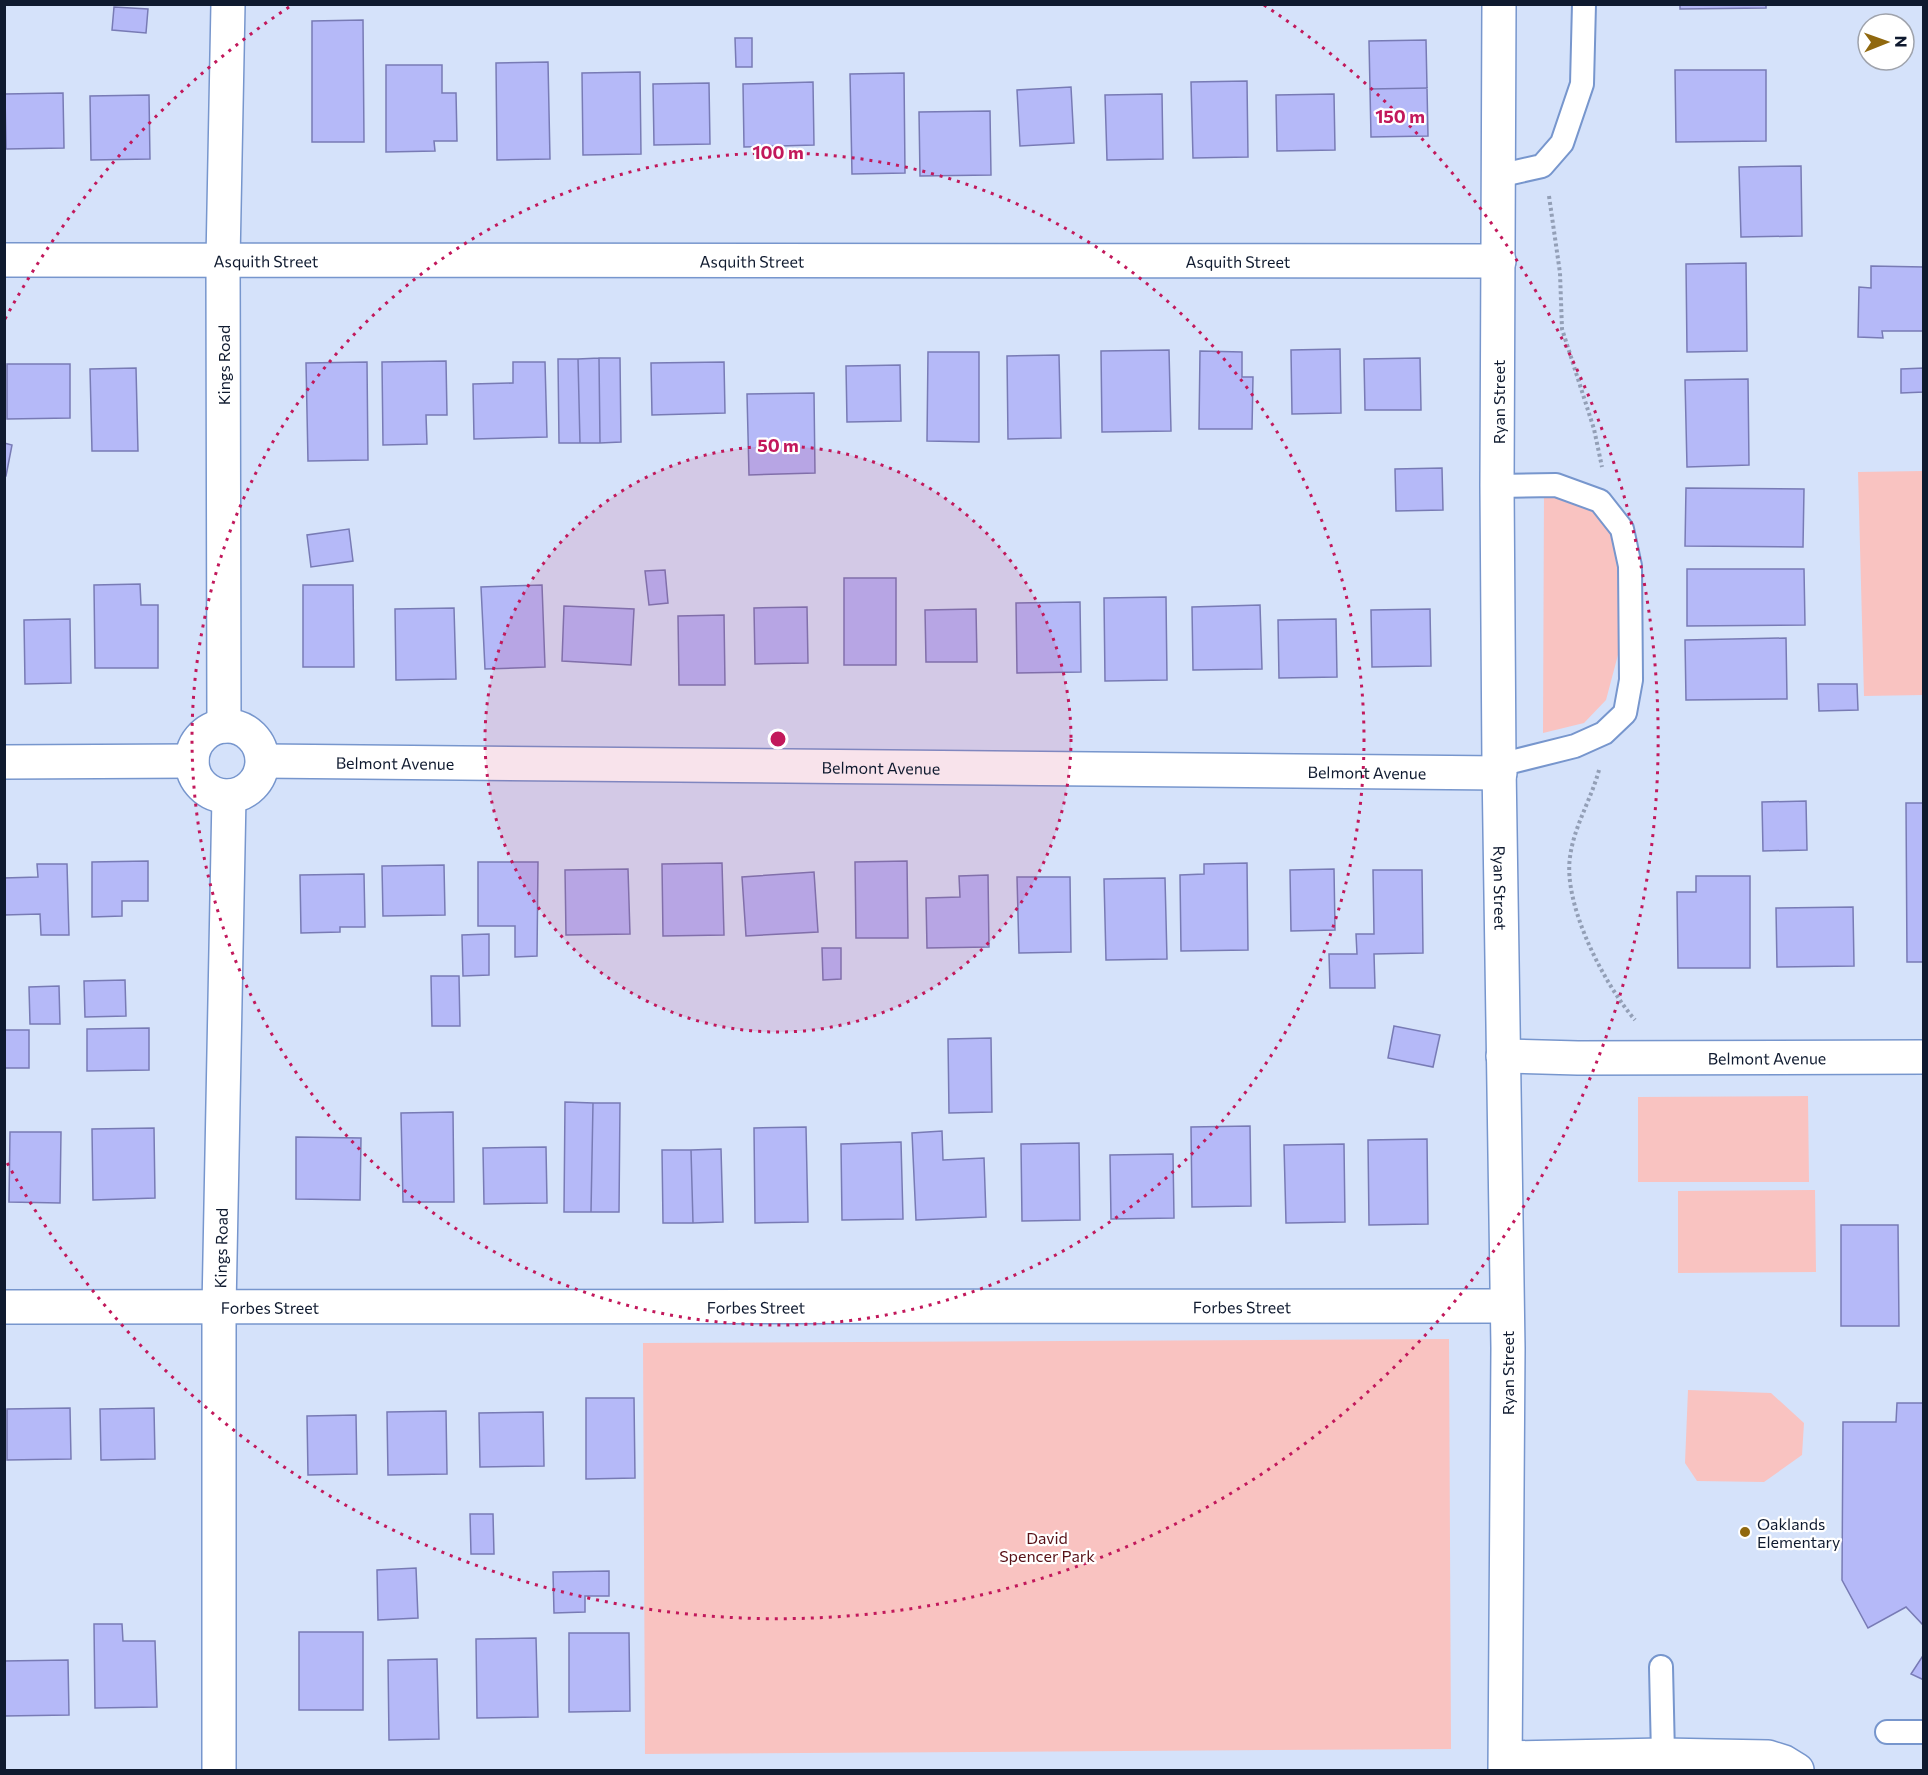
<svg xmlns="http://www.w3.org/2000/svg" width="1928" height="1775" viewBox="0 0 1928 1775" font-family="Commissioner,sans-serif">
<rect width="100%" height="100%" fill="#d5e2fa"/>
<path fill="#f9c3c1" d="M1923 471V695L1864 696 1858 472Z
M1544 492 1601 512 1617 539 1623 585 1619 651 1606 700 1584 723 1543 733Z
M1808 1096 1809 1182H1638V1097Z
M1815 1190 1816 1272 1678 1273V1191Z
M1449 1339 1451 1749 645 1754 643 1343Z
M1688 1390 1771 1393 1804 1423 1802 1455 1764 1482 1697 1481 1685 1463Z"/>
<path fill="#b5b9f8" stroke="#787bb5" stroke-width="1.5" d="M1680 4H1766V8L1680 9Z
M114 7 148 9 146 33 112 30Z
M363 20 364 142H312V21Z
M735 38H752V67H736Z
M1426 40 1427 88 1370 89 1369 41Z
M548 62 550 159 497 160 496 63Z
M386 65H442V93H456L457 141H434L435 151 386 152Z
M1675 70H1766V141L1676 142Z
M640 72 641 154 583 155 582 73Z
M904 73 905 173 852 174 850 74Z
M1247 81 1248 157 1193 158 1191 82Z
M813 82 814 145 744 147 743 84Z
M709 83 710 144 654 145 653 84Z
M1071 87 1074 143 1020 146 1017 90Z
M1427 88 1428 136 1371 137 1370 89Z
M63 93 64 148 6 149 5 94Z
M1162 94 1163 159 1107 160 1105 95Z
M1334 94 1335 150 1277 151 1276 95Z
M149 95 150 159 91 160 90 96Z
M990 111 991 175 920 176 919 112Z
M1801 166 1802 236 1741 237 1739 167Z
M1746 263 1747 351 1687 352 1686 264Z
M1871 266 1924 267V331H1882L1883 338 1858 337 1859 287 1871 288Z
M1340 349 1341 413 1292 414 1291 350Z
M1169 350 1171 431 1102 432 1101 351Z
M1200 351 1242 352V377H1253L1252 429H1199Z
M928 352H979V442L927 441Z
M1059 355 1061 438 1008 439 1007 356Z
M599 358 600 443H580L578 359Z
M599 358H620L621 442 600 443Z
M1420 358 1421 410H1365L1364 359Z
M558 359H578L580 443H559Z
M446 361 447 415H426L427 444 383 445 382 362Z
M367 362 368 460 308 461 306 363Z
M513 362H545L547 437 474 439 473 384 513 383Z
M724 362 725 413 652 415 651 363Z
M7 364H70V418L7 419Z
M900 365 901 421 847 422 846 366Z
M136 368 138 451H92L90 369Z
M1924 368V392L1901 393V369Z
M1748 379 1749 465 1687 467 1685 380Z
M814 393 815 473 749 475 747 394Z
M4 443 12 445 6 476H4Z
M1442 468 1443 510 1396 511 1395 469Z
M1686 488 1804 489 1803 547 1685 546Z
M349 529 353 561 311 567 307 535Z
M1687 569H1804L1805 625 1687 626Z
M665 570 668 603 649 605 645 571Z
M844 578H896V665H844Z
M140 584 141 605H158V668H95L94 585Z
M303 585H353L354 667H303Z
M542 585 545 667 485 669 481 587Z
M1166 597 1167 680 1105 681 1104 598Z
M1080 602 1081 672 1017 673 1016 603Z
M1260 605 1262 669 1193 670 1192 607Z
M564 606 634 609 631 665 562 661Z
M807 607 808 663 755 664 754 608Z
M454 608 456 679 396 680 395 609Z
M976 609 977 662H926L925 610Z
M1430 609 1431 666 1372 667 1371 610Z
M724 615 725 685H679L678 616Z
M70 619 71 683 25 684 24 620Z
M1336 619 1337 677 1279 678 1278 620Z
M1786 638 1787 699 1686 700 1685 640Z
M1818 684H1857L1858 710 1819 711Z
M1806 801 1807 850 1763 851 1762 802Z
M1906 803H1924V962H1907Z
M148 861V901H122V916L92 917V862Z
M907 861 908 938H856L855 862Z
M478 862H538L537 956 515 957V926H478Z
M722 863 724 935 663 936 662 864Z
M1247 863 1248 950 1181 951 1180 875 1204 874V864Z
M37 864H67L69 935H41L40 914 4 915V878L38 877Z
M444 865 445 915 383 916 382 866Z
M628 869 630 934 566 935 565 870Z
M1334 869 1335 930 1291 931 1290 870Z
M1373 870H1422L1423 953 1374 954 1375 988H1330L1329 954H1357L1356 934H1374Z
M814 872 818 932 746 936 742 877Z
M364 874 365 927H340V932L301 933 300 875Z
M988 875 989 947 927 948 926 898 960 897 959 876Z
M1696 876H1750V968H1678L1677 892H1696Z
M1017 877H1070L1071 952 1019 953Z
M1165 878 1167 959 1106 960 1104 879Z
M1853 907 1854 966 1777 967 1776 908Z
M489 934V975L463 976 462 935Z
M822 948H841V979L823 980Z
M431 976H459L460 1026H432Z
M125 980 126 1016 85 1017 84 981Z
M59 986 60 1024H30L29 987Z
M1394 1026 1440 1035 1433 1067 1388 1058Z
M149 1028V1070L87 1071V1029Z
M4 1030H29V1068H4Z
M991 1038 992 1112 949 1113 948 1039Z
M565 1102 593 1103 591 1212H564Z
M593 1103H620L619 1212H591Z
M453 1112 454 1202H403L401 1113Z
M1250 1126 1251 1206 1192 1207 1191 1127Z
M806 1127 808 1222 755 1223 754 1128Z
M154 1128 155 1198 93 1200 92 1129Z
M942 1131 943 1160 984 1158 986 1217 916 1220 912 1133Z
M10 1132H61L60 1203 9 1202Z
M296 1137 361 1138 360 1200 296 1199Z
M1427 1139 1428 1224 1369 1225 1368 1140Z
M901 1142 903 1219 842 1220 841 1144Z
M1079 1143 1080 1220 1022 1221 1021 1144Z
M1344 1144 1345 1222 1286 1223 1284 1145Z
M546 1147 547 1203 484 1204 483 1148Z
M721 1149 723 1222 693 1223 691 1150Z
M662 1150H691L693 1223H663Z
M1173 1154 1174 1218 1111 1219 1110 1155Z
M1841 1225H1898L1899 1326H1841Z
M586 1398H634L635 1478 586 1479Z
M1897 1403H1924V1626L1906 1607 1868 1628 1842 1580 1843 1422H1896Z
M70 1408 71 1459 7 1460V1409Z
M154 1408 155 1459 101 1460 100 1409Z
M446 1411 447 1474 388 1475 387 1412Z
M543 1412 544 1466 480 1467 479 1413Z
M356 1415 357 1474 308 1475 307 1416Z
M470 1514H493L494 1554H471Z
M416 1568 418 1618 378 1620 377 1570Z
M609 1571V1596H585V1612L554 1613 553 1572Z
M94 1624H122L123 1641H155L157 1707 95 1708Z
M299 1632H363V1710H299Z
M569 1633H629L630 1711 569 1712Z
M536 1638 538 1717 477 1718 476 1639Z
M1924 1654V1680L1911 1674Z
M437 1659 439 1739 389 1740 388 1660Z
M68 1660 69 1715 4 1716V1661Z"/>
<g fill="none" stroke-linecap="round" stroke-linejoin="round">
<g stroke="#7796cd" stroke-width="26">
<path id="lane" d="M1498 176 1542 166 1562 143 1582 84 1584 4
M1497 486 1556 485 1600 501 1622 529 1630 566 1631 680 1625 713 1604 733 1575 746 1499 765
M1661 1667 1663 1755
M1887 1732H1924"/>
</g>
<g stroke="#7796cd" stroke-width="36">
<g id="street">
<path id="s1" d="M1499 4 1497 486 1499 765 1508 1348 1505 1770"/>
<path id="s2" d="M4 260 1499 261"/>
<path d="M224 726 223 260 228 4"/>
<circle cx="227" cy="761" r="35"/>
<path id="s3" d="M263 761 1500 773"/>
<path d="M4 762 192 761"/>
<path id="s4" d="M1503 1056 1578 1058 1924 1057"/>
<path id="s5" d="M4 1307 1506 1306"/>
<path d="M1506 1758 1663 1755 1768 1757 1784 1762 1797 1770"/>
<path id="s6" d="M219 1770V1308L229 796"/>
</g>
</g>
<path stroke="#939fb6" stroke-width="4" stroke-dasharray="3 3" stroke-linecap="butt" d="M1549 196 1560 273 1562 329 1594 429 1602 467
M1599 770C1591 800 1574 826 1570 857 1563 905 1604 984 1635 1020"/>
<use href="#lane" stroke="#fff" stroke-width="22"/>
<use href="#street" stroke="#fff" stroke-width="33"/>
</g>
<circle cx="778" cy="739" r="293" fill="#c2185b" fill-opacity=".12"/>
<g fill="none" stroke="#c2185b" stroke-width="3" stroke-dasharray="3 6">
<circle cx="778" cy="739" r="293"/>
<circle cx="778" cy="739" r="586"/>
<path d="M5 319A880 880 0 0 1 292 5M1264 5A880 880 0 1 1 5 1159"/>
</g>
<circle fill="#90680e" stroke="#fff" stroke-width="2" cx="1745" cy="1532" r="6"/>
<g text-anchor="middle" dominant-baseline="central" stroke-width="4.5" stroke-linejoin="round" paint-order="stroke">
<g font-size="16" fill="#0f1a2f" stroke="#fff">
<text stroke="none"><textPath href="#s2" startOffset="262">Asquith Street</textPath></text>
<text stroke="none"><textPath href="#s2" startOffset="748">Asquith Street</textPath></text>
<text stroke="none"><textPath href="#s2" startOffset="1234">Asquith Street</textPath></text>
<text transform="translate(223 365) rotate(-90)">Kings Road</text>
<text transform="translate(1498 402) rotate(-90)">Ryan Street</text>
<text stroke="none"><textPath href="#s3" startOffset="132">Belmont Avenue</textPath></text>
<text stroke="none"><textPath href="#s3" startOffset="618">Belmont Avenue</textPath></text>
<text stroke="none"><textPath href="#s3" startOffset="1104">Belmont Avenue</textPath></text>
<text stroke="none"><textPath href="#s1" startOffset="884">Ryan Street</textPath></text>
<text stroke="none"><textPath href="#s4" startOffset="264">Belmont Avenue</textPath></text>
<text stroke="none"><textPath href="#s6" startOffset="522">Kings Road</textPath></text>
<text stroke="none"><textPath href="#s5" startOffset="752">Forbes Street</textPath></text>
<text stroke="none"><textPath href="#s5" startOffset="1238">Forbes Street</textPath></text>
<text stroke="none"><textPath href="#s5" startOffset="266">Forbes Street</textPath></text>
<text transform="translate(1507 1373) rotate(-90)">Ryan Street</text>
</g>
<g font-size="16" fill="#0f1a2f" stroke="#fff" text-anchor="start">
<text x="1757" y="1523">Oaklands<tspan x="1757" dy="18">Elementary</tspan></text>
</g>
<g font-size="16" fill="#581117" stroke="#fff">
<text x="1047" y="1537">David<tspan x="1047" dy="18">Spencer Park</tspan></text>
</g>
</g>
<circle cx="778" cy="739" r="9" fill="#c2185b" stroke="#fff" stroke-width="3"/>
<g font-size="18" text-anchor="middle" font-weight="bold" fill="#c2185b" stroke="#fff" stroke-width="4.5" stroke-linejoin="round" paint-order="stroke">
<text x="1400" y="123">150 m</text>
<text x="778" y="159">100 m</text>
<text x="778" y="452">50 m</text>
</g>
<rect width="1928" height="1775" fill="none" stroke="#0f1a2f" stroke-width="12"/>
<g transform="translate(1886 42) rotate(89)"><circle r="28" fill="#ffffff" stroke="#9fa3ac" stroke-width="1.5"/>
<path d="M0-4.5L10 22L0 15L-10 22Z" fill="#90680e"/>
<text y="-9" font-size="16" font-weight="bold" text-anchor="middle" fill="#0f1a2f">N</text>
</g>
</svg>
